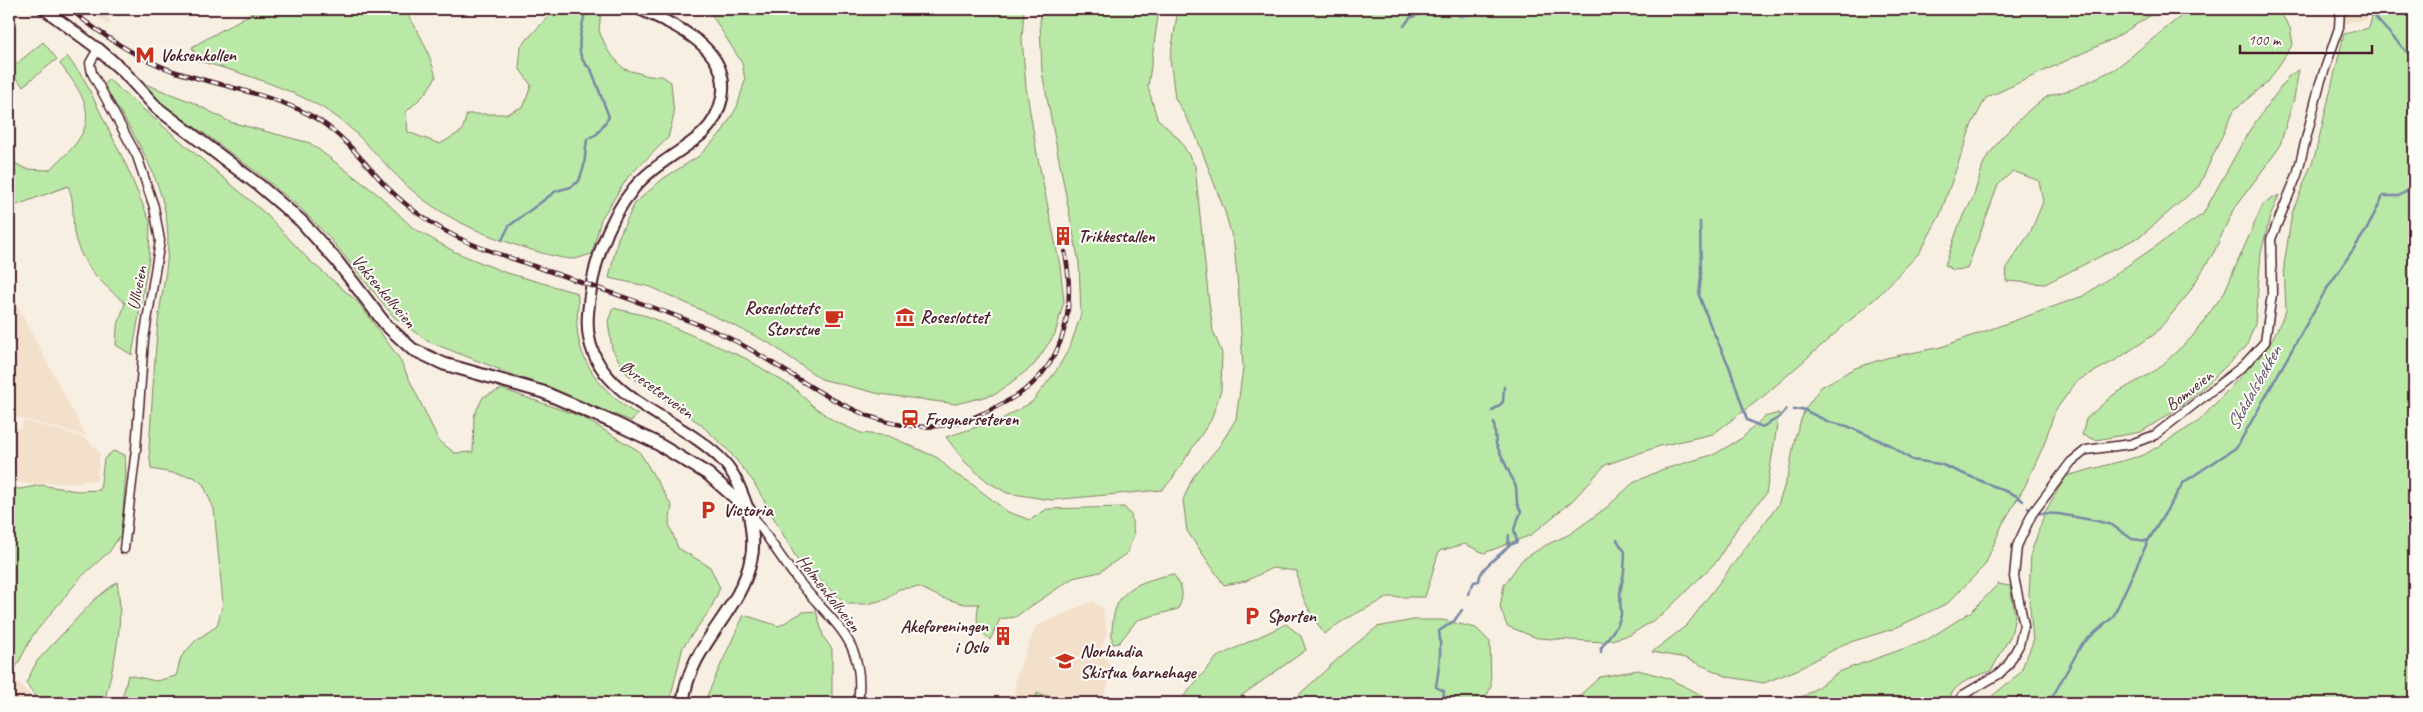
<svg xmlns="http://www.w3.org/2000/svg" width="2423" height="712" viewBox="0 0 2423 712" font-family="Caveat,sans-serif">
<rect width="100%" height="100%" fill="#f8efe3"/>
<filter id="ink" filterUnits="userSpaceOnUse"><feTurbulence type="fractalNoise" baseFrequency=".02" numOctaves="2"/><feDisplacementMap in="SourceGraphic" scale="10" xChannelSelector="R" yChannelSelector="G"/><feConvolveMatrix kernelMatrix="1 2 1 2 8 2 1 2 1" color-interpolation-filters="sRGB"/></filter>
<g filter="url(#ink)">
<path fill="#f2e0cb" d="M89 9H110L107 15 110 23 108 25Z
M2345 9H2366L2368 12 2367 20 2345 23Z
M9 294 16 297 17 305 86 436 9 415Z
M23 420 85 438 100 452 97 481 30 484 9 481V426L21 429Z
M1093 601 1103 609 1107 631 1101 652 1114 670 1101 703H1013L1016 677 1036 626Z
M12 675 37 703H9V677Z"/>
<path fill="#bae8a6" stroke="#828468" d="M259 9H403C419 29 429 52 436 77L425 94 406 112 408 132 440 144 462 131 467 114H507L524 106 531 85 519 68 521 46 555 9H601L599 31 608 51 624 69 649 76H662L671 82 674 115 668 138 628 177 601 219 592 254C586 255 579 259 573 259 560 259 535 251 522 247 478 233 440 216 406 185 383 163 363 137 338 118 305 93 238 71 198 61L192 47Z
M708 9H1024L1022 39 1026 87 1037 154 1060 266 1064 301 1055 334 1034 365 996 394 956 404 880 394 821 379 769 343 729 323 651 287 609 278 618 238 635 203 664 178 699 156 722 132 737 107 745 80 742 63Z
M1041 9H1159L1148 87 1157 118 1180 140 1195 166 1208 294 1213 331 1222 353 1221 390 1211 420 1172 479 1162 490 1051 500 1007 493 988 482 965 462 946 437 1002 419 1032 402 1056 371 1070 347 1081 314 1079 263 1042 72 1040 24Z
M1178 9H1448L1477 13 1481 9H2161L2113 39 1986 98 1972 124 1940 215 1920 252 1879 295 1765 395 1713 434 1660 446 1605 465 1572 501 1531 535 1484 553 1465 544 1439 551 1425 597H1389L1347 618 1324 634C1311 614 1298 594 1297 571L1272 568 1246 581 1224 585 1187 531 1183 500 1193 477 1220 445 1236 419 1243 368 1239 299 1234 244 1225 212 1195 133 1175 98 1170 59Z
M2190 9H2278L2290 28 2293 44 2268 82 2234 110 2199 186 2141 236 2045 284 2006 281 2007 266 2030 233 2043 202 2039 181 2013 171 1998 185 1967 269 1953 270 1945 265 1959 225 1973 198 1984 162 2001 138 2029 110 2048 96 2073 89 2115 69Z
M2374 9H2414V703H1980L1991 697 2020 673 2033 642 2029 596 2031 553 2045 512 2066 476 2144 455 2199 421 2269 346 2286 311 2284 265 2292 213 2315 155 2344 34 2369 28Z
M43 42 57 59 23 86 9 70Z
M67 56 84 79 127 167 150 222 149 258 132 355 116 345 117 328 125 303C102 283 80 265 74 232 72 217 75 201 68 186L9 208V160L26 169 49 170C96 130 98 111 60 64Z
M2299 69 2294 99 2279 148 2233 210 2214 252 2186 297 2155 334 2116 360 2077 381 2055 411 2043 447 2025 486 2002 525 1985 565 1948 603 1893 629 1844 644 1799 669 1764 683 1728 677 1685 658 1652 652 1687 625 1778 505 1789 472 1795 437 1805 409 1821 387 1855 368 1886 358 1941 347 2083 296 2203 214 2249 131 2289 76Z
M108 79 267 215 309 260 358 302 399 358 439 441 455 453 473 452 474 416 483 397 502 389 582 417 639 451 672 506 669 524 678 548 710 567 720 588 710 610 683 647 669 703H121L128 675 156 681 176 676 181 657 196 640 217 626 223 603 214 509 203 484 194 477 151 469 149 448C152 406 154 364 158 322 162 289 171 258 167 224 162 176 129 126 104 86Z
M145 84 192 102 230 122 310 143 380 196 413 228 455 252 504 272 577 293C580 306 576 316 577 328 580 367 607 396 638 415L631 421 427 341 394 317 328 236 299 207 259 174 205 134 137 88Z
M2279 195 2269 220 2261 253 2255 324 2246 347 2202 389 2174 411 2141 432 2096 440 2082 435 2086 419 2113 395 2158 369 2192 337 2224 293 2263 204Z
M613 308 647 316 745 358 794 388 813 406 834 421 861 433 889 436 938 458 955 474 968 481 1008 512 1030 520 1047 509 1124 507 1131 515 1134 534 1127 553 1100 572 1073 578 1015 617 1000 619 990 640C977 628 975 621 979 604H965L942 598 919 587 899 589 887 599 867 604H847L798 561 753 481 728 450 699 423 627 374 612 349 608 321Z
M1779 413 1766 494 1737 528 1717 561 1662 615 1630 635 1603 642 1537 638 1507 626 1500 607 1504 585 1522 560 1546 545 1570 534 1606 508 1633 483 1661 470 1715 454 1742 438 1764 417Z
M113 451 125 455 126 473 121 534 110 551 81 577 33 635 12 675 9 677V488L20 489 41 485 77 491 100 490 104 459Z
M1173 574C1183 587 1185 595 1178 609L1137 620 1119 643 1112 644C1110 594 1127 584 1173 574Z
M117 582C125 625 114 662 104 703H41L26 683 37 661 94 600Z
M1998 584 2010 586 2015 616 2011 635 1991 671C1974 677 1952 683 1948 703H1786L1806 695 1841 671 1925 641 1972 611Z
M816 611 824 638 832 649V703H704C717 673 730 644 744 615L779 626 803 612Z
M1413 620H1443L1476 628 1490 642 1491 687 1483 703H1290L1341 656 1377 627Z
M1286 624 1301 636 1306 650 1231 703H1178L1217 657Z
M1638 670 1668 678 1717 703H1571L1600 677Z
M1037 693 1069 702 1068 703H1035Z"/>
<path fill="#99cef7" stroke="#7988a5" d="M1448 9H1481L1477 13 1460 17Z"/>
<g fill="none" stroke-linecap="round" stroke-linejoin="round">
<path stroke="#7988a5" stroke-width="2.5" d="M2370 9 2372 14 2414 60
M1175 12 1181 9
M1404 26 1410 18 1432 9
M1700 222 1701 276 1699 295 1711 327 1729 366 1747 420 1762 427 1780 417 1786 409
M502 240 509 226 556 191 571 187 579 181 584 166 587 139 597 134 609 117 591 69C571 56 582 28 586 9
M1794 410 1802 409 1829 422 1847 426 1890 445 1912 460 1940 464 2015 495 2023 501
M1492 411 1503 402 1504 387
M1494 422 1496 444 1516 487 1517 503 1521 512 1514 529 1517 542 1508 546
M2028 508 2030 510
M2036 513 2059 514 2097 521 2112 525 2132 539 2148 541
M1468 594 1474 582 1479 581C1480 566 1499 558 1508 546L1509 535
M1601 653V648L1618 624 1621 615 1620 593 1624 572 1625 552 1617 540
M1443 703 1444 691 1436 687C1439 668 1442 649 1439 631L1454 621 1462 610
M2049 703 2082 644 2113 617 2148 541 2184 482 2237 447 2324 293 2367 229 2383 196H2398L2414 187"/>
<g stroke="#4a1f2b" stroke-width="11">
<path id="minor" d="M98 49 90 63 92 73 137 156 154 207 160 241 144 339 136 449 124 549
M751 513C766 535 781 558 797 579 831 623 867 639 858 703
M1957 703 1963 695 1999 674 2008 665 2019 645 2024 625 2014 577 2017 546 2032 514 2071 462 2086 450 2131 444 2155 435 2244 365 2265 342 2272 294 2271 239 2297 175 2320 83 2339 28 2340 9"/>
</g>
<g stroke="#4a1f2b" stroke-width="14">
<path id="tertiary" d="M44 9 98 49
M639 9C674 24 732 49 722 98 719 112 713 124 702 134 680 153 653 165 634 188 606 222 591 270 588 314 581 398 679 413 724 462 736 475 742 493 748 509"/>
</g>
<g stroke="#4a1f2b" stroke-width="15">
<path id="secondary" d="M98 49 123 71 157 108 260 186 301 221 336 260 386 325 412 349 444 364 543 392 610 421 653 441 708 474 749 510C751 527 755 543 751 559 741 612 688 646 683 703"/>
</g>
<use href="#minor" stroke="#fdfcf7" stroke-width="8"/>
<use href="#tertiary" stroke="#fdfcf7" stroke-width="10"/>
<use href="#secondary" stroke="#fdfcf7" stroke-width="11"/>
<g stroke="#4a1f2b" stroke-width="4.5">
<path id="rail" d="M70 9C101 35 135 57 173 71 219 86 280 95 320 121 346 138 366 165 387 187 415 215 445 234 482 248 558 275 635 299 710 329 799 366 880 464 986 412 1002 404 1017 397 1031 385 1069 351 1074 299 1065 252"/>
</g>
<use href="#rail" stroke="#fdfcf7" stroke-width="2.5" stroke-dasharray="8" stroke-linecap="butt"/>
</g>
</g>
<defs>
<g id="metro-bare" transform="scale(1.5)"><path d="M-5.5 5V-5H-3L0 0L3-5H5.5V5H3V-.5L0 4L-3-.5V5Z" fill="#c8321e" stroke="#fdfcf7" stroke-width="2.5" paint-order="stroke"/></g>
<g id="building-bare" transform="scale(1.5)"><path d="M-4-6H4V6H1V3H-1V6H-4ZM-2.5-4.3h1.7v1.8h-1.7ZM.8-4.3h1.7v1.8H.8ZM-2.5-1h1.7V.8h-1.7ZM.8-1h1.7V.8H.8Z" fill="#c8321e" stroke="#fdfcf7" stroke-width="2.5" paint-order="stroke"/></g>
<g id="museum-bare" transform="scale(1.5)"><path d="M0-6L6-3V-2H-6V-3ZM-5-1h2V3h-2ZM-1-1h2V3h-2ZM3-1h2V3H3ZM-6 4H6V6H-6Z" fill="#c8321e" stroke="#fdfcf7" stroke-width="2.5" paint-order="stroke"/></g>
<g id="cafe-bare" transform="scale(1.5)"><path d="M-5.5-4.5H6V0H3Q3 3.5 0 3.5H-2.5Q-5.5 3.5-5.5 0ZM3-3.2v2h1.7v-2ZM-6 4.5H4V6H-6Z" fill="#c8321e" stroke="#fdfcf7" stroke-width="2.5" paint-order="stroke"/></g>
<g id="station-bare" transform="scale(1.5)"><path d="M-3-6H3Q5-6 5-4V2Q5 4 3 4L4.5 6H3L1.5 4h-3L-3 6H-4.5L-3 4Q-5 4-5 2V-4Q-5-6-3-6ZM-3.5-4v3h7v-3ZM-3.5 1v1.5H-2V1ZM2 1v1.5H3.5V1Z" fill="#c8321e" stroke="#fdfcf7" stroke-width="2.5" paint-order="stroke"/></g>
<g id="parking-bare" transform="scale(1.5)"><path d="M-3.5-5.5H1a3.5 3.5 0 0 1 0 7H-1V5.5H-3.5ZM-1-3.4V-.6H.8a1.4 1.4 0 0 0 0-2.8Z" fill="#c8321e" stroke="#fdfcf7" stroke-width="2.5" paint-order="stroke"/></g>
<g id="school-bare" transform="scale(1.5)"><path d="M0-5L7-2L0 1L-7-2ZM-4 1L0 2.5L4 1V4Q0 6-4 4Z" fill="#c8321e" stroke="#fdfcf7" stroke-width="2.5" paint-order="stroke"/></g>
</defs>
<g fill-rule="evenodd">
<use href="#metro-bare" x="145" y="55"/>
<use href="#building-bare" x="1063" y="236"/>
<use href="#museum-bare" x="905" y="317"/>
<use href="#cafe-bare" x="834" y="318"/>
<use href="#station-bare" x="910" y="419"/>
<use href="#parking-bare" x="708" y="510"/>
<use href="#parking-bare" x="1252" y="616"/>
<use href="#building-bare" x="1003" y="636"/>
<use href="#school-bare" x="1065" y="661"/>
</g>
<g text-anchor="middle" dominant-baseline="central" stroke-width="4" stroke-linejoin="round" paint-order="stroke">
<g font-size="18" font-weight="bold" fill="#4a1f2b" stroke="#fdfcf7" text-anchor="start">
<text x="160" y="55">Voksenkollen</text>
<text x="1078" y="236">Trikkestallen</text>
<text x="819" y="308" text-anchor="end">Roseslottets<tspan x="819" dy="21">Storstue</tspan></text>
<text x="920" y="317">Roseslottet</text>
<text x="925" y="419">Frognerseteren</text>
<text x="723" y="510">Victoria</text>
<text x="1267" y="616">Sporten</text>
<text x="988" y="626" text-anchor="end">Akeforeningen<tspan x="988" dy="21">i Oslo</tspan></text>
<text x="1080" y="651">Norlandia<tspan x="1080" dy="21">Skistua barnehage</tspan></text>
</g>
<g font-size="18" fill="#4a1f2b" stroke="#fdfcf7">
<text transform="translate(137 288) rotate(-79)">Ullveien</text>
<text transform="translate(384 291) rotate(50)">Voksenkollveien</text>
<text transform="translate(657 389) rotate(36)">Øvreseterveien</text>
<text transform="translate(2189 390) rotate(-38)">Bomveien</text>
<text transform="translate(829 593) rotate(52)">Holmenkollveien</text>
</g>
<g font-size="19" font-style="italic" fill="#625468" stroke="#fdfcf7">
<text transform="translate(2254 388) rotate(-61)">Skådalsbekken</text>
</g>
</g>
<rect width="2423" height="712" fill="none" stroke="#fdfcf7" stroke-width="30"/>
<rect x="15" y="15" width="2393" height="682" fill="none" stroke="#4a1f2b" stroke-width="2" filter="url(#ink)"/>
<path d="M2240 45v8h132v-8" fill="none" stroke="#4a1f2b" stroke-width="2.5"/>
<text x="2248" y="45" font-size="15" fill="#4a1f2b" stroke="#fdfcf7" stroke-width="4" paint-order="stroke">100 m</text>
</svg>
